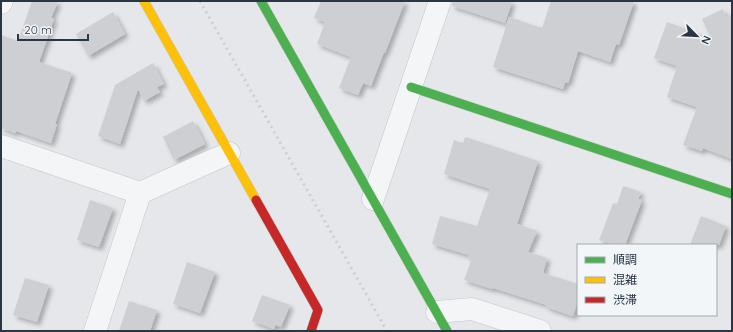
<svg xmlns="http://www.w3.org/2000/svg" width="733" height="332" viewBox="0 0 733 332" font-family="Quicksand,'Noto Sans JP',sans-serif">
<defs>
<filter id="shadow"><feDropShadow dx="3.5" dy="3.5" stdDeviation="2" flood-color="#0004"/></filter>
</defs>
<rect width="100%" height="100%" fill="#e5e7ea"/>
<path fill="#cdcfd3" filter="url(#shadow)" d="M32 1H58L51 18 54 19 39 62 72 73 55 124H57L51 143 16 131 15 133 1 128V35L18 41Z
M321 1H405L385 53 384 52 371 86 363 83 358 95 339 88 351 57 317 44 325 22 314 18Z
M452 1H512L505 23 452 6Z
M551 1H634L619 45 616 44 610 62 578 51 568 83 565 82 563 89 493 67 509 17 542 28Z
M723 9 726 17 732 14V159L703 148 702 151 683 145 697 107 667 97 677 66 654 58 667 22 711 38 702 19Z
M113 12 125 34 88 56 76 34Z
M153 63 164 84 157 87 160 92 144 101 138 89 120 144 98 136 115 85Z
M193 121 205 144 174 160 163 137Z
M465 137 538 161 517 224 537 231 528 252 547 258 543 273 578 284V300L573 316 546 307 547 305 493 288 492 289 464 280 471 261 468 260 469 255 432 244 440 216 477 226 490 189 444 174 454 140 463 143Z
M623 186 641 192 638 199 642 200 625 245H615L599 240 613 203 617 204Z
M90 200 113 208 99 247 77 240Z
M701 216 726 226 719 245H690Z
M187 262 215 272 200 313 173 304Z
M25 278 49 285 37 322 13 315Z
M262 295 290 305 281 327 275 325 274 329 252 321Z
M129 301 157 310 150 331H119Z"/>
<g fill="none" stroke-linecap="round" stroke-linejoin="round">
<g stroke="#c3c5c8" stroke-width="23">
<path id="street" d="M1 3 2 1
M1 146 140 193
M373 199 440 1
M437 312 472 309 540 331
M95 331 140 193 229 153"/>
</g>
<g stroke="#c3c5c8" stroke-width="10">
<path id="fast" d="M261 1 447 331
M411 87 732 194"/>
</g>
<g stroke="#c3c5c8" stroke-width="10">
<path id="slow" d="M144 1 256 200"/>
</g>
<g stroke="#c3c5c8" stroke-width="10">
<path id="jam" d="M256 200 318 310 311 331"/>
</g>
<use href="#street" stroke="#f4f5f7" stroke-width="22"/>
<use href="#fast" stroke="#4caf50" stroke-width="9"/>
<use href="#slow" stroke="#ffc107" stroke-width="9"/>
<use href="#jam" stroke="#c62828" stroke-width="9"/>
<path stroke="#cdcfd2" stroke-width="3" stroke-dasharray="2 4" stroke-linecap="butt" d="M200 1 387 331"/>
</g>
<rect width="733" height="332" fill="none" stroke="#293645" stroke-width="4"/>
<rect x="577" y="244" width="140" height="72" fill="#f3f6f9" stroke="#a2a9b1"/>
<rect x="585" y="257" width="20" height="6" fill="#4caf50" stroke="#a2a9b1"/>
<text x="613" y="264" font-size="12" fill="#293645">順調</text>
<rect x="585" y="277" width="20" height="6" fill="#ffc107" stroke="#a2a9b1"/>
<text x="613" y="284" font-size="12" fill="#293645">混雑</text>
<rect x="585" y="297" width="20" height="6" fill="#c62828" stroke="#a2a9b1"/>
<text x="613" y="304" font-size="12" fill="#293645">渋滞</text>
<g transform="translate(697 36) rotate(114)" stroke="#f3f6f9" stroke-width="3" paint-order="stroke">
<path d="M0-3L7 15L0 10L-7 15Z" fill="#293645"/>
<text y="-6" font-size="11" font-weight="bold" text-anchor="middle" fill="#293645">N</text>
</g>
<path d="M18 34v6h70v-6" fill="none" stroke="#293645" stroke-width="2"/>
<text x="24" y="34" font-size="12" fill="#293645" stroke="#f3f6f9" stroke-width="3" paint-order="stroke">20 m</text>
</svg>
